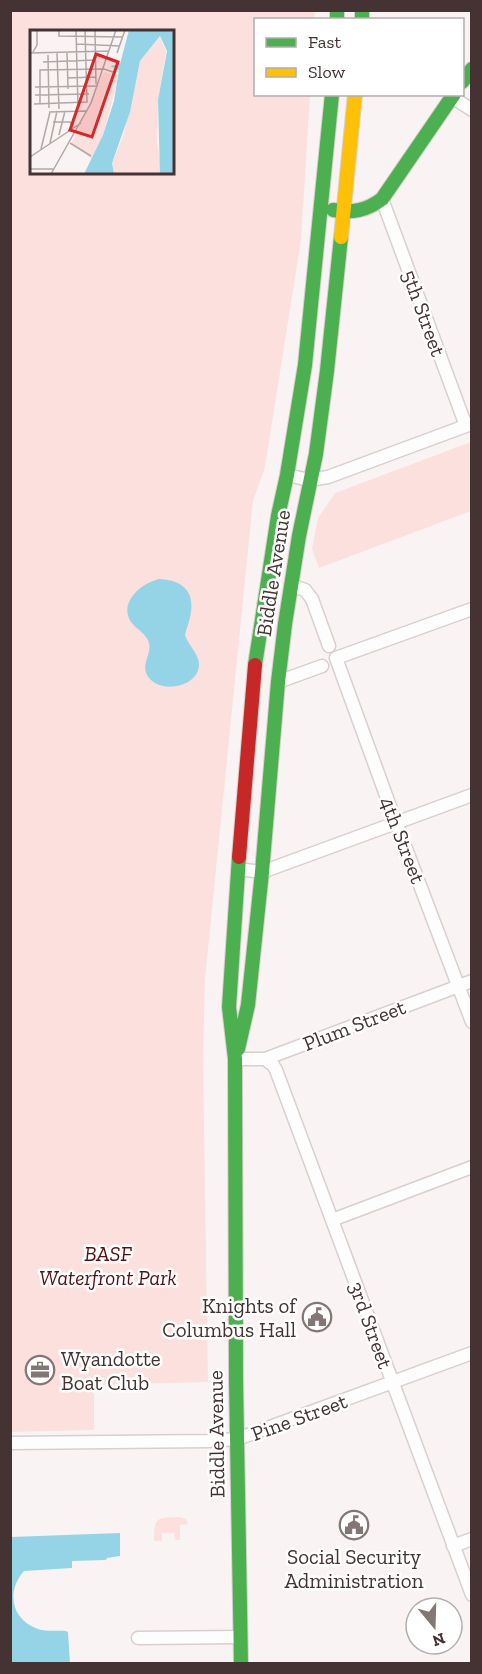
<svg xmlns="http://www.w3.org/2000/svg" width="482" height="1674" viewBox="0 0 482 1674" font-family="'Zilla Slab',serif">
<rect width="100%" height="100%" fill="#f9f4f3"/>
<path fill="#fbe0de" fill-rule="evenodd" d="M11 11H315L314 19 255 20V94L310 95 301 240 265 467 253 501 205 979 203 1059 208 1382 94 1385V1430L11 1432ZM32 32H172V172H32Z
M471 442V511L319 568 312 549 318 518 335 493Z
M180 1517 186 1519 188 1524 180 1525V1540H175L174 1533H162V1541H154C154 1516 157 1518 180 1517Z"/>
<path fill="#95d4e7" d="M159 579C183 580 196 592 190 617 189 623 186 629 185 635 188 645 199 654 199 664 199 687 162 694 149 678 139 665 152 656 149 643 147 634 136 629 131 622 118 602 142 583 159 579Z
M120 1533V1556L107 1558 106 1560 72 1561V1568L24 1571C6 1591 11 1620 38 1629 47 1632 57 1630 66 1631L68 1632 70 1663H11V1537Z"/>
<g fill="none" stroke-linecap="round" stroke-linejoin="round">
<g stroke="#d9cfce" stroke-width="15">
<path id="street" d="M452 97 472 110
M382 199 466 426
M287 475 309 480 328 477 471 424
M291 585 305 590 312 599 329 646
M472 609 336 658 391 809 472 1022
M278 682 322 666
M238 869 262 872 472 795
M235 1059H265L472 981
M265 1059 273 1065 276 1070 472 1595
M332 1220 472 1167
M10 1443 208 1441 237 1439 472 1353
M453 1546 472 1539
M138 1638 240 1637"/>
</g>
<g stroke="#d9cfce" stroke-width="16">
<path id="fast" d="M337 10V20
M362 10V20
M462 82 472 69
M333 210C352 213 366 211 382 199L454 94
M255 665 278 516 287 475 305 365 332 94
M239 857 229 1007 235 1059 236 1380 241 1664
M238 1049 248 1005 262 872 278 682 285 624 299 536 316 454 327 371 341 237"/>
</g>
<g stroke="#d9cfce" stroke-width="16">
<path id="slow" d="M341 237 355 94"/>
</g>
<g stroke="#d9cfce" stroke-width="16">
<path id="jam" d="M239 857 255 665"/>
</g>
<use href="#street" stroke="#fefdfd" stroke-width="12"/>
<use href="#fast" stroke="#4caf50" stroke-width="14"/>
<use href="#slow" stroke="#ffc107" stroke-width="14"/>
<use href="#jam" stroke="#c62828" stroke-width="14"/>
</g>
<defs>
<g id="civic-ring" transform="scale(1.5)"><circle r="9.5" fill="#fff" stroke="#837776" stroke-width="1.5"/><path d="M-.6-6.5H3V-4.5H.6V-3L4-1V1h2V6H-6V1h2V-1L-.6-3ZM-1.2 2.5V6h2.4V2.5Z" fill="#837776"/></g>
<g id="office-ring" transform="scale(1.5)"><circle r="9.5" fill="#fff" stroke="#837776" stroke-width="1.5"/><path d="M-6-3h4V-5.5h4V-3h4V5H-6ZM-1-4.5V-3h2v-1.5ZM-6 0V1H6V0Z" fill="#837776"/></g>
</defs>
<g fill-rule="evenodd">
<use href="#civic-ring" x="317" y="1317"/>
<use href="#office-ring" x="40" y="1370"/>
<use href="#civic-ring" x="354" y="1525"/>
</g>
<g text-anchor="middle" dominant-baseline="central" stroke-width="5" stroke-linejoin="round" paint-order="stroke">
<g font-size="21" fill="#443332" stroke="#fff">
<text transform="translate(424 313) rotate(70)">5th Street</text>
<text transform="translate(273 573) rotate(-81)">Biddle Avenue</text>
<text transform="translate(403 840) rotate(69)">4th Street</text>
<text transform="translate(354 1025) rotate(-21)">Plum Street</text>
<text transform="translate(371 1325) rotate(70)">3rd Street</text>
<text transform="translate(299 1417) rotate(-20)">Pine Street</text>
<text transform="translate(216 1434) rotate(-91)">Biddle Avenue</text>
</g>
<g font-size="21" font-style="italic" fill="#561014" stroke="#fff">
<text x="108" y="1253">BASF<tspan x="108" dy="24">Waterfront Park</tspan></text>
</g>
<g font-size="21" fill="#443332" stroke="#fff" text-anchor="end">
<text x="296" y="1305">Knights of<tspan x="296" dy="24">Columbus Hall</tspan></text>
<text x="61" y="1358" text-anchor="start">Wyandotte<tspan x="61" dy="24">Boat Club</tspan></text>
<text x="354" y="1556" text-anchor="middle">Social Security<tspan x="354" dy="24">Administration</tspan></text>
</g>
</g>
<g transform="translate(30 30)">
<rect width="144" height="144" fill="#f9f4f3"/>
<path d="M130 7 136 22 128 70 127 113 132 140 129 144H84L82 133 94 104 110 31ZM74 42 89 45 73 105 62 129 41 114Z" fill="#fbe0de"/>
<path d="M99 0H144V144H130L128 70 137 21 130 6 110 31 100 82 82 133 84 144H54L73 105 84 71 89 40 80 36 86 35 85 30 90 34Z" fill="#95d4e7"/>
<path fill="none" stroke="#b1a7a6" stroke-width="1.5" d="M29 0V6L92 7M46 0 48 77M65 0 66 54M46 14 90 16M3 22 7 15V0M37 22 38 59M0 23 79 21M27 23 29 79M87 23 95 0M18 25 19 78M13 32 66 30M37 48 66 47M5 57 68 56M5 65 59 64M10 73V40L74 39 86 43M4 74 57 72 55 0M19 82 56 81M23 92H40L43 96M29 105 35 81M20 113 27 81M40 113 61 126M11 119 20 82M0 127 51 93M0 139H24M21 144 61 73 86 0"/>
<path fill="#d62828" fill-opacity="0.15" stroke="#d62828" stroke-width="3" d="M66 24 88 32 62 107 40 100Z"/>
<rect width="144" height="144" fill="none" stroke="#443332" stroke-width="3"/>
</g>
<rect width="482" height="1674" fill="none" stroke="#443332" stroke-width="24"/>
<rect x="254" y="18" width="210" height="78" fill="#ffffff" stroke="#b4adad" stroke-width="1.5"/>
<rect x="266" y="38" width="30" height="9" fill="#4caf50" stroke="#b4adad" stroke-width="1.5"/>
<text x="308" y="48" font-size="18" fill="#443332">Fast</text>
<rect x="266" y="68" width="30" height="9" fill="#ffc107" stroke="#b4adad" stroke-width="1.5"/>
<text x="308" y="78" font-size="18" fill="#443332">Slow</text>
<g transform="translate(434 1626) rotate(161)"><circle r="28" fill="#ffffff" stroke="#b4adad" stroke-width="1.5"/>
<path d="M0-4.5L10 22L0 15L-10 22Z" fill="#837776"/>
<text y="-9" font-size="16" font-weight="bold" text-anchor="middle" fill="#443332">N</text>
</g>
</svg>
